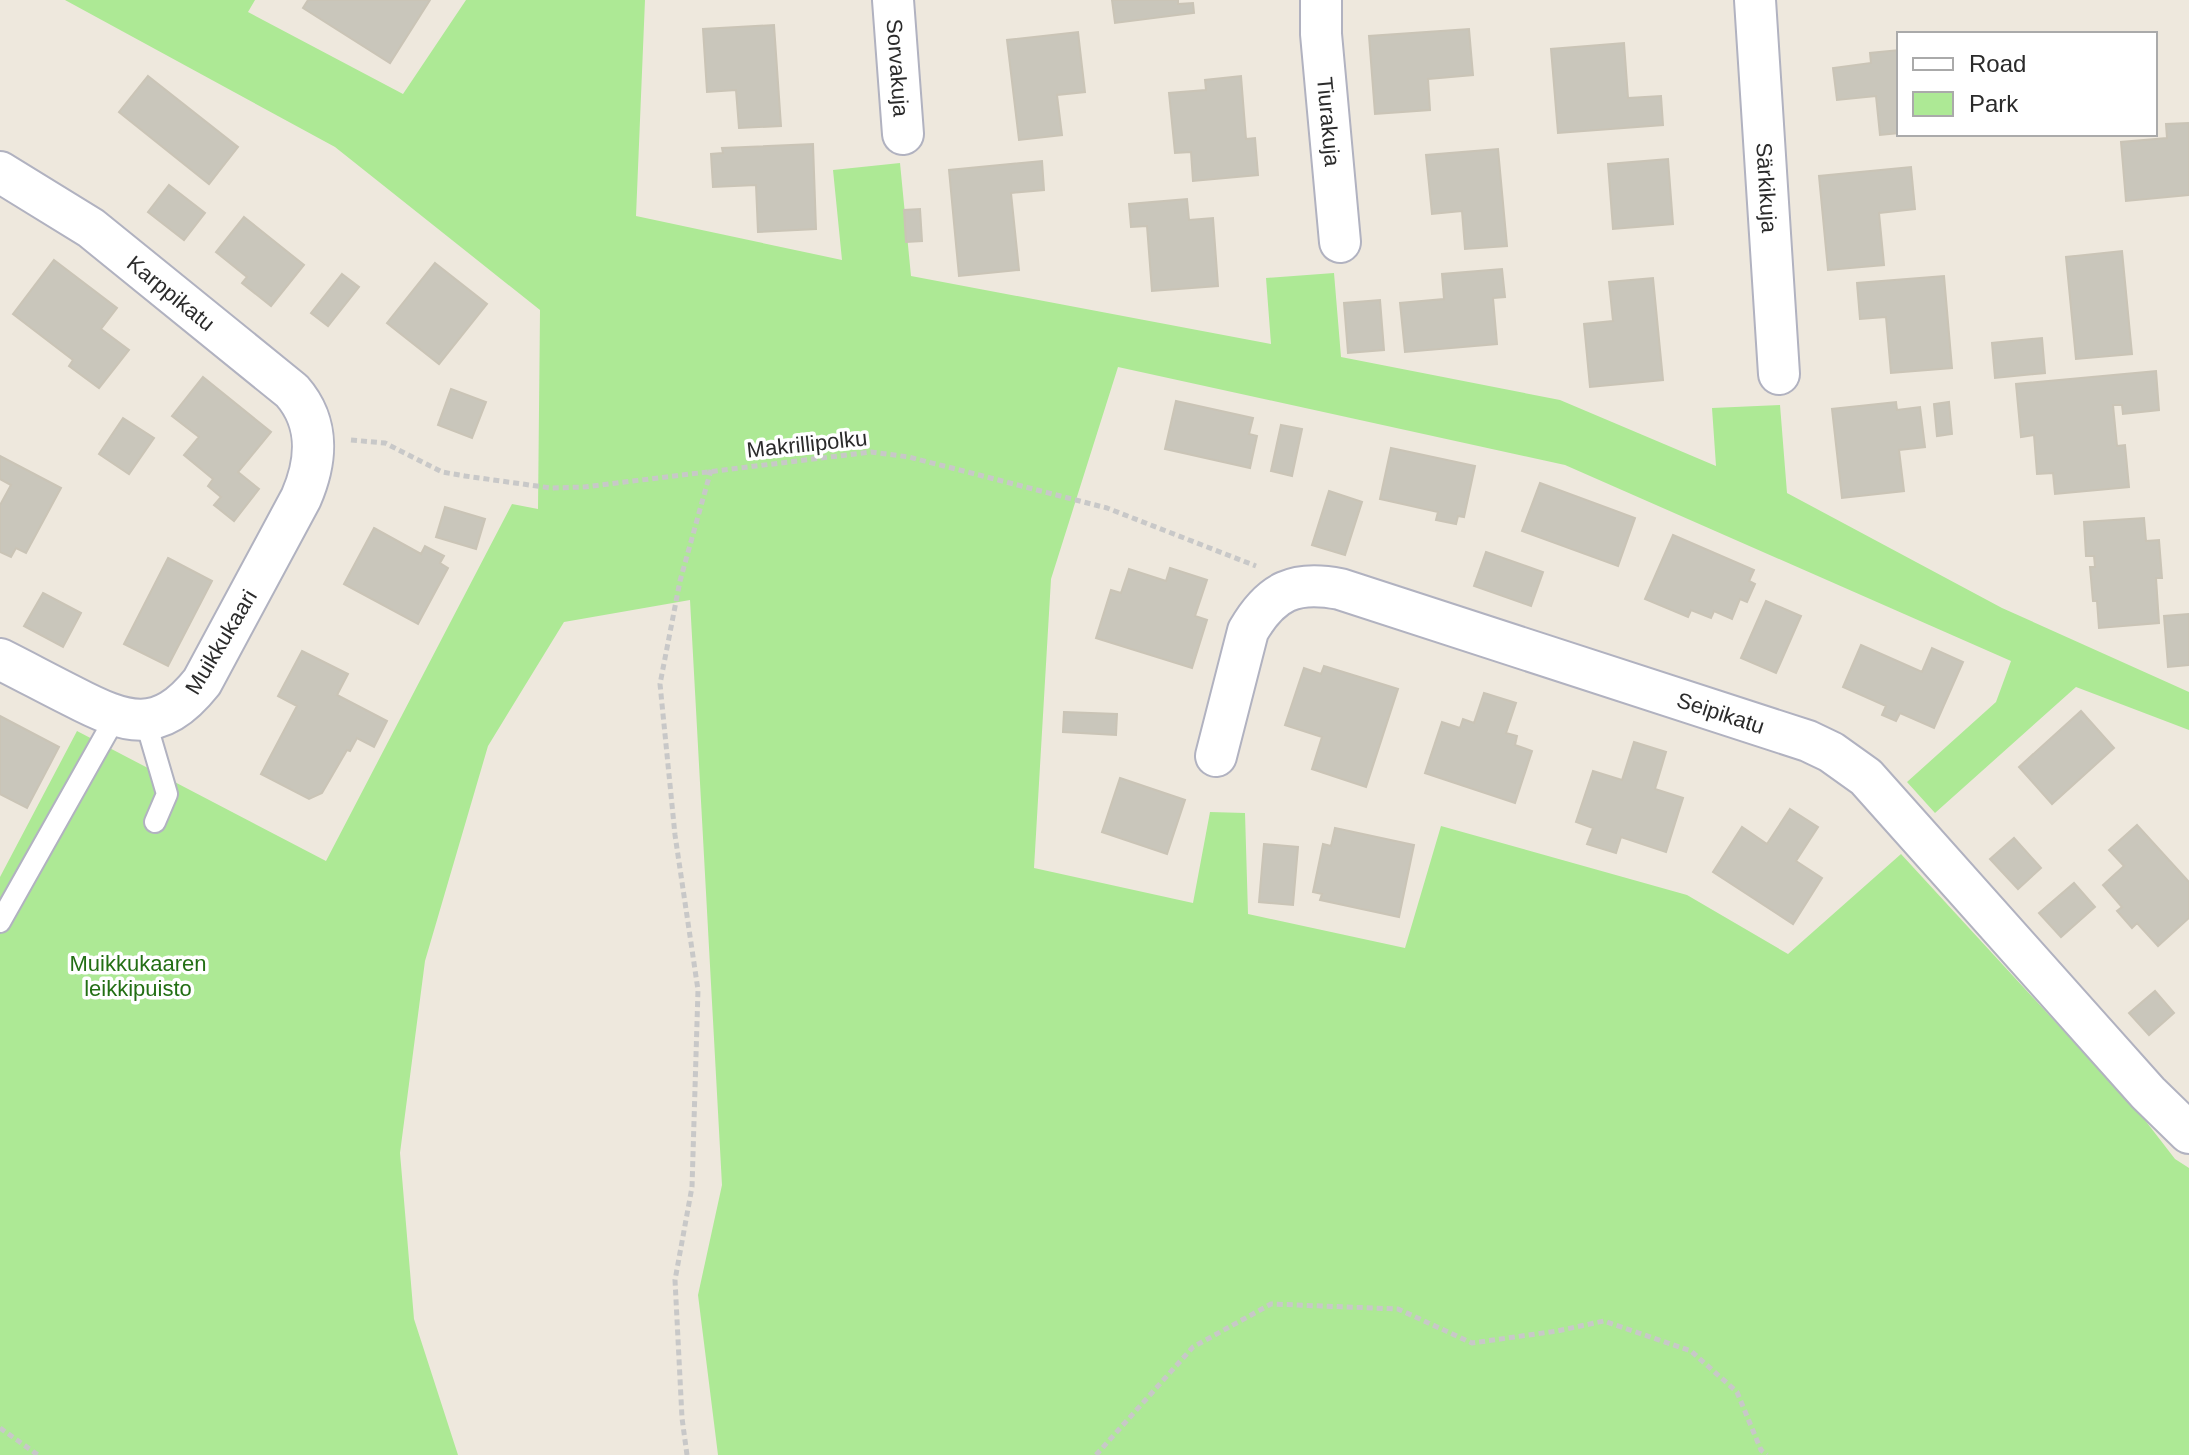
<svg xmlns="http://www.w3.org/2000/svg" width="2189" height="1455" viewBox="0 0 2189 1455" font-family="Arial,sans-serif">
<rect width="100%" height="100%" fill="#eee8dd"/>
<path fill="#ade995" d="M65 0H255L248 12 403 94 466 0H645L636 216 842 260 833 170 900 163 911 276 1271 344 1266 278 1334 273 1341 357 1560 400 1716 466 1712 408 1780 405 1787 493 2002 608 2189 692V730L2076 687 1935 813 1907 782 1996 702 2011 661 1565 465 1118 367 1051 579 1034 868 1193 903 1210 812 1245 813 1248 914 1405 948 1441 826 1687 895 1788 954 1901 854 2141 1115 2175 1159 2189 1168V1455H718L698 1295 722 1185 690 600 564 622 488 746 425 961 400 1153 414 1319 458 1455H0V877L77 731 326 861 512 504 538 509 540 310 335 147Z"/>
<path fill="#c9c6bb" stroke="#cac4b6" stroke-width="2" d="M308 0H430L390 63 303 8Z
M1112 0H1178V4L1193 3 1194 13 1115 23Z
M774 25 781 126 739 128 736 90 707 92 703 29Z
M1469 29 1473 75 1428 79 1430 110 1375 114 1369 36Z
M1078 32 1085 92 1057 95 1062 135 1019 140 1007 40Z
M1624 43 1628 98 1661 96 1663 125 1558 133 1551 49Z
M1899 50V133L1880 135 1876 96 1837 100 1833 68 1871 63 1870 53Z
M148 76 238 147 209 184 119 112Z
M1241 76 1246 139 1255 138 1258 175 1193 181 1191 152 1175 153 1169 93 1206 90 1205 80Z
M2189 123V195L2126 201 2121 142 2167 138 2166 124Z
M813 144 816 229 758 232 756 185 713 187 711 154 723 153 722 148Z
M1498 149 1507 246 1465 249 1462 211 1432 214 1426 155Z
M1668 159 1673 224 1613 229 1608 164Z
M1042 161 1044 190 1011 193 1019 270 959 276 949 170Z
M1911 167 1915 209 1879 213 1884 265 1828 270 1819 176Z
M169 185 205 213 184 240 148 212Z
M1187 199 1189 220 1213 218 1218 286 1152 291 1147 226 1131 227 1129 204Z
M920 209 922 241 906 242 904 210Z
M244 217 304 265 271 306 242 283 247 277 216 252Z
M2122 251 2132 354 2076 359 2066 257Z
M54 260 117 308 101 329 129 350 99 388 69 366 73 360 13 314Z
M435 263 487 304 439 364 387 323Z
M1502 269 1505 297 1493 298 1497 344 1405 352 1400 303 1444 299 1442 274Z
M342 274 359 287 328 326 311 313Z
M1944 276 1952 368 1891 373 1886 317 1860 319 1857 283Z
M1653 278 1663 380 1590 387 1584 324 1613 321 1609 282Z
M1380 300 1384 350 1348 353 1344 303Z
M2042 338 2045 373 1995 378 1992 343Z
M2156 371 2159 410 2123 414 2122 405H2113L2117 446 2125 445 2129 487 2055 494 2053 473 2037 474 2034 435 2021 437 2016 384Z
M203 377 271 432 238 472 259 489 234 521 214 505 221 497 208 486 213 479 184 455 199 437 172 416Z
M451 389 486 402 472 438 438 425Z
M1176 401 1253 418 1249 434 1257 436 1250 468 1165 449Z
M1896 402 1897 410 1920 407 1925 447 1899 450 1904 491 1842 498 1832 409Z
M1949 402 1952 434 1937 436 1934 404Z
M123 418 154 438 129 474 99 454Z
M1281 425 1302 429 1292 476 1271 471Z
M1391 448 1475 466 1464 517 1458 516 1456 524 1436 520 1438 512 1380 499Z
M0 456 61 488 26 553 16 548 11 557 0 552V505L11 485 0 479Z
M1540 483 1635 518 1618 566 1522 531Z
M1329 491 1362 502 1345 555 1312 545Z
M445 507 485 519 476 549 436 537Z
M2144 518 2146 541 2159 540 2162 578H2156L2159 623 2099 628 2097 601H2093L2090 567H2095L2094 556H2086L2084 522Z
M374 528 421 554 425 546 444 556 440 563 448 568 418 624 344 584Z
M1673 535 1754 570 1749 581 1755 584 1747 602 1740 599 1732 619 1714 611 1711 618 1691 610 1688 617 1645 599Z
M1486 552 1543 572 1531 606 1474 586Z
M168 558 212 581 168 666 124 644Z
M1170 568 1207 580 1195 616 1207 620 1192 668 1096 638 1111 590 1121 593 1129 569 1166 581Z
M43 593 81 613 63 647 24 626Z
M1766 601 1801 616 1776 673 1741 658Z
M2189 614V665L2168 667 2164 616Z
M1861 645 1922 672 1932 648 1963 662 1934 728 1900 713 1896 721 1882 715 1886 706 1843 687Z
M302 651 348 674 337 695 387 721 374 747 357 738 350 751 347 750 322 793 309 799 261 774 297 706 278 696Z
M1324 666 1398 689 1366 787 1312 769 1322 737 1285 725 1304 668 1321 674Z
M1484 693 1516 703 1506 733 1517 736 1515 745 1532 751 1515 803 1425 773 1442 722 1460 728 1463 719 1474 723Z
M2081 711 2114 748 2052 804 2019 767Z
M1064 712 1117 714 1116 735 1063 732Z
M0 716 59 747 27 808 0 794Z
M1634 742 1666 752 1655 789 1683 798 1666 852 1621 837 1616 853 1587 844 1593 828 1576 822 1593 771 1622 780Z
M1120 778 1185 800 1167 854 1102 832Z
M1790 809 1818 827 1796 861 1822 878 1793 924 1713 872 1742 827 1767 844Z
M2137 825 2189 882V918L2158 946 2137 923 2132 928 2117 911 2122 907 2103 885 2124 866 2109 850Z
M1335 828 1414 845 1399 917 1320 900 1322 894 1313 892 1323 844 1331 846Z
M2014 838 2041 868 2018 889 1990 859Z
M1264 844 1298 847 1293 905 1259 902Z
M2074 883 2095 907 2061 937 2039 913Z
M2155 991 2174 1013 2149 1035 2129 1013Z"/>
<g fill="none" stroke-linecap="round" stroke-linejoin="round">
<g stroke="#b1b2c0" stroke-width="24">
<path id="service" d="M145 719 167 794 155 822
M0 922 115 718"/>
</g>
<g stroke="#b1b2c0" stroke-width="44">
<g id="minor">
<path id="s1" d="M893 0 903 134"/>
<path id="s2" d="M1321 0V34L1340 242"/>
<path id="s3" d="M1755 0 1779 374"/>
<path id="s4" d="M0 172 91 228 292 391C320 423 317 461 301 498L202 682C159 736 126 724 72 696 48 684 24 671 0 659"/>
<path id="s5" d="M1216 756 1248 631C1271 591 1295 580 1340 589L1808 741 1831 752 1866 777 2148 1093 2189 1133"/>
</g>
</g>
<path stroke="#c8c8c8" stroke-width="5" stroke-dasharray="6 4" stroke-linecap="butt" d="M351 440 385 443 442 472 465 476 551 488 584 487 871 452 909 457 1107 508 1256 566
M0 1428 38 1455
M687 1455 682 1418 675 1280 692 1187 698 990 675 835 660 684 680 581 711 470
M1096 1455 1193 1347 1271 1304 1398 1309 1472 1343 1557 1331 1604 1321 1691 1351 1737 1392 1761 1450 1767 1455"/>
<use href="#service" stroke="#fff" stroke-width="20"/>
<use href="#minor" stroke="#fff" stroke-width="40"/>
</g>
<g text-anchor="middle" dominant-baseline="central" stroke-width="7" stroke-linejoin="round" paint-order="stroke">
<g font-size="22" fill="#2b2b2b" stroke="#fff">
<text stroke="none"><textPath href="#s1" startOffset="68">Sorvakuja</textPath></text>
<text stroke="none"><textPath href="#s2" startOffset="122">Tiurakuja</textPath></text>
<text stroke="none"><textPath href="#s3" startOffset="188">Särkikuja</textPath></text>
<text stroke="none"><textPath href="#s4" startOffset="210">Karppikatu</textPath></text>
<text transform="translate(807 444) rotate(-6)">Makrillipolku</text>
<text transform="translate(221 642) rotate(-59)">Muikkukaari</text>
<text stroke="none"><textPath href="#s5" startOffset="640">Seipikatu</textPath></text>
</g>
<g font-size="22" fill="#236f14" stroke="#fff">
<text x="138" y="963">Muikkukaaren<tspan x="138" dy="25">leikkipuisto</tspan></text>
</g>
</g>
<rect x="1897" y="32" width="260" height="104" fill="#ffffff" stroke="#aaaaaa" stroke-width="2"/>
<rect x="1913" y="58" width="40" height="12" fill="#ffffff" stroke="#aaaaaa" stroke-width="2"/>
<text x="1969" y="72" font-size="24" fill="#2b2b2b">Road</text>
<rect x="1913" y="92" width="40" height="24" fill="#ade995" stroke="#aaaaaa" stroke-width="2"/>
<text x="1969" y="112" font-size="24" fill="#2b2b2b">Park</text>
</svg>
